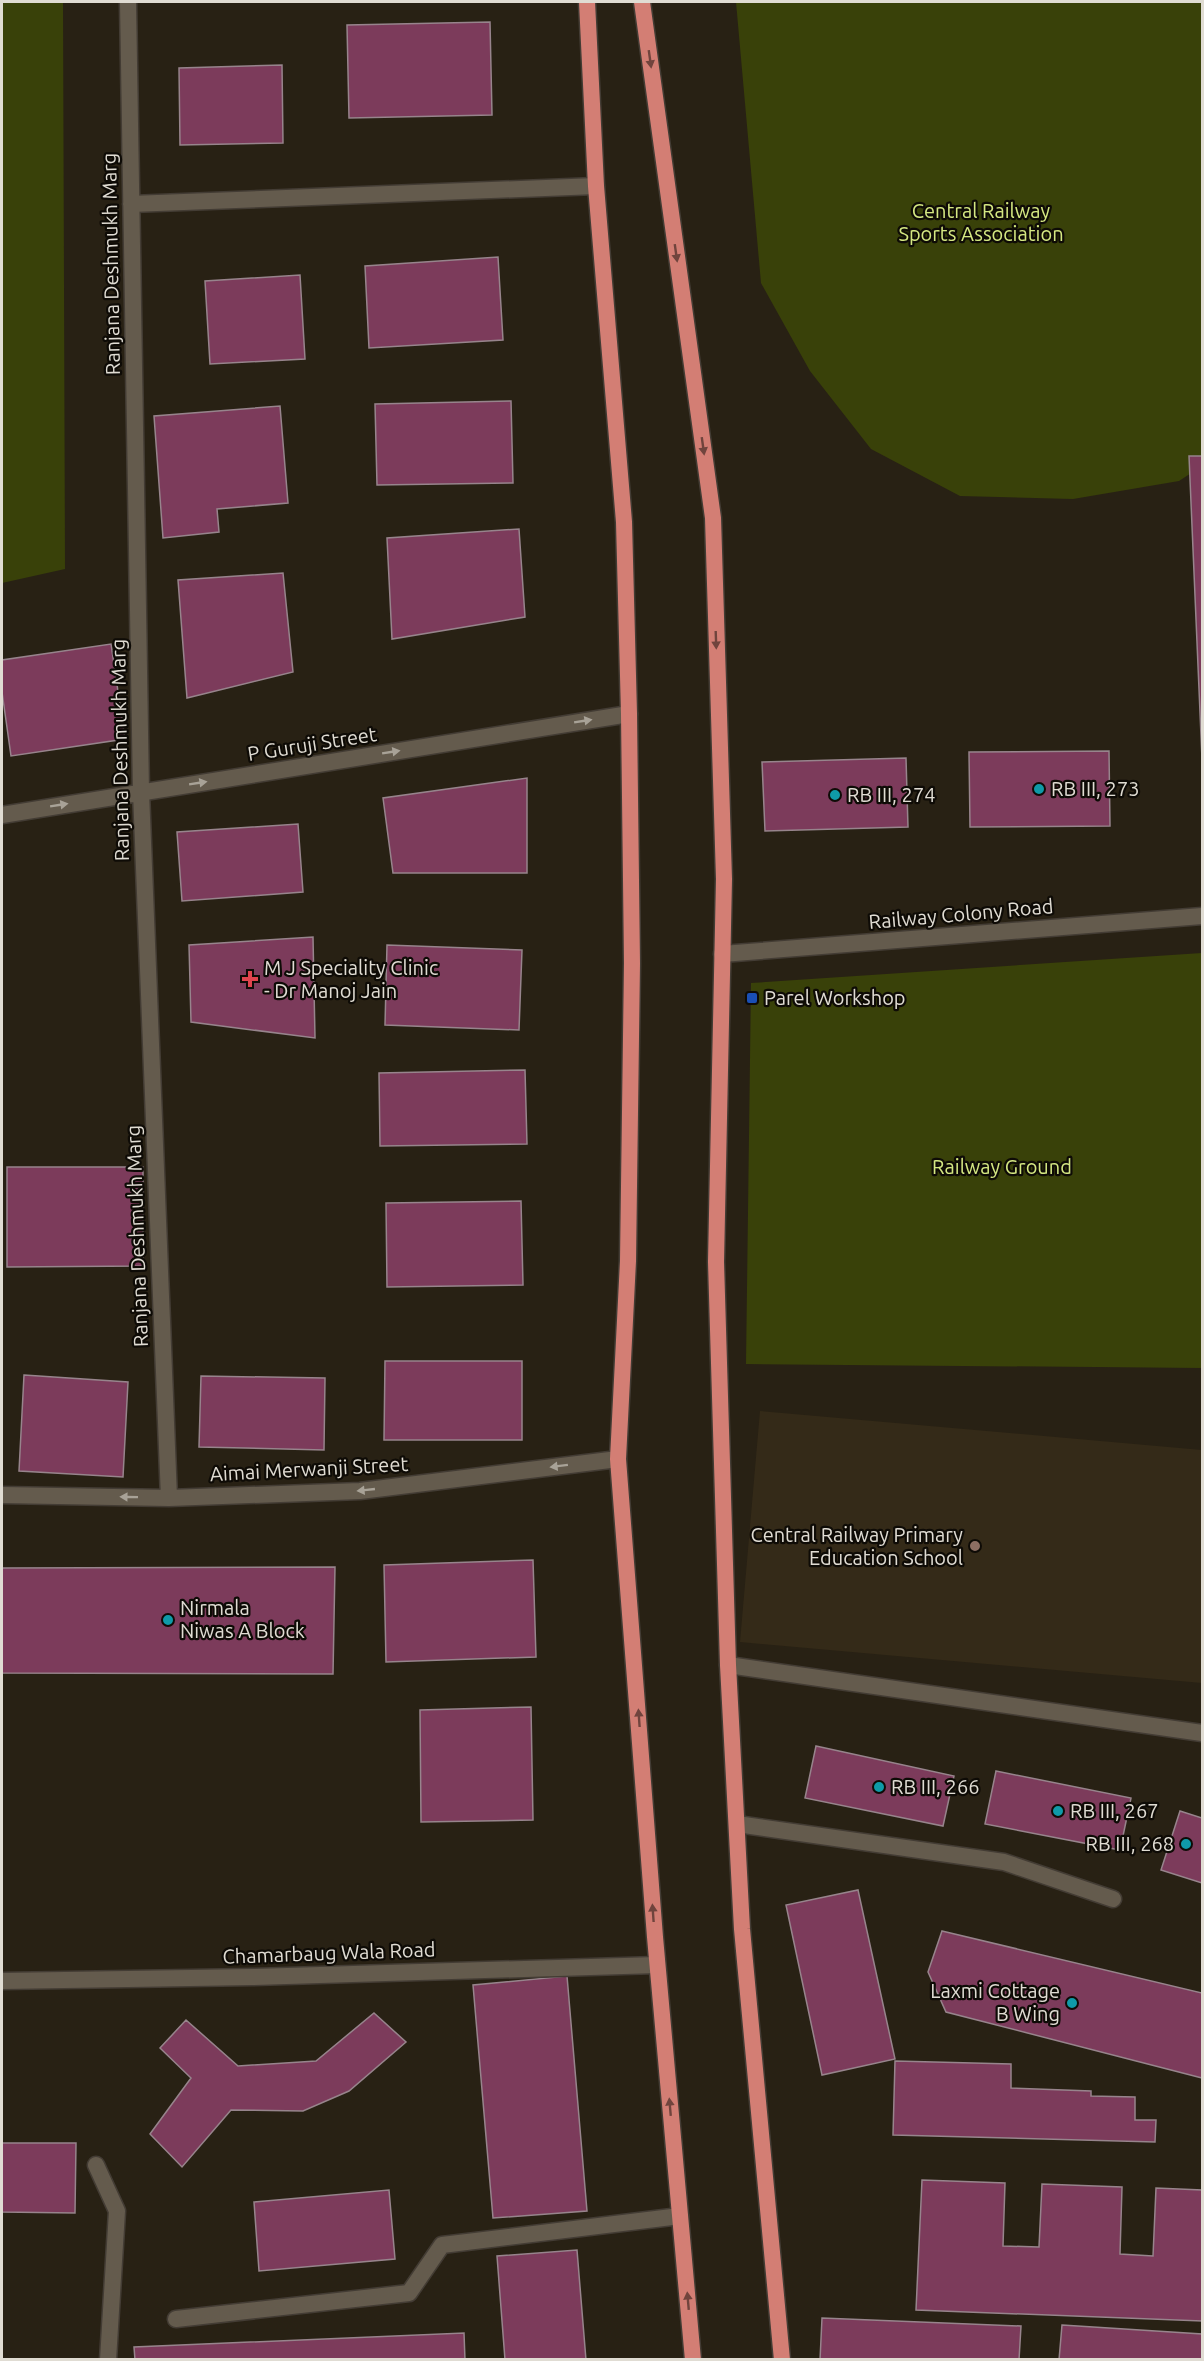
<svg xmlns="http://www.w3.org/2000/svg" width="1204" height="2361" viewBox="0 0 1204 2361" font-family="Ubuntu,sans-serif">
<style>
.built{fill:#342a18}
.green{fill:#394109}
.building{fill:#7c3b5b;stroke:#97848c;stroke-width:1.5}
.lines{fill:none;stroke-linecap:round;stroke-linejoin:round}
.service-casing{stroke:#433c34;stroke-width:19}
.minor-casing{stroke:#433c34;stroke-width:19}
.trunk-casing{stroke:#433c34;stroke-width:19}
.service{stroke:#645b4d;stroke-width:16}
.minor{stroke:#645b4d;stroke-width:16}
.trunk{stroke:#d37e74;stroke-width:16}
.oneway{fill:#70443d}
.oneway2{fill:#a8a297}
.culture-dot{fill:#0f9aa8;stroke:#0e0b06;stroke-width:2}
.health-dot{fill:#e0444e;stroke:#0e0b06;stroke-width:2}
.transit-dot{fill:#1a4fb4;stroke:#0e0b06;stroke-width:2}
.education-dot{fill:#8d6e63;stroke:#0e0b06;stroke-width:2}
.labels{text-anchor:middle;stroke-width:4.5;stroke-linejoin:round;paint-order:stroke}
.park-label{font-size:20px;fill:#d5e882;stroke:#0e0b06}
.street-label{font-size:20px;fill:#e0dcd3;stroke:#0e0b06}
.poi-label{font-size:20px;fill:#e0dcd3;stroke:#0e0b06;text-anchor:start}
</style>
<rect width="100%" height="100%" fill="#282114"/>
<path class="built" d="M760 1411 1202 1450V1683L740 1642Z"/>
<path class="green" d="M2 2H63L65 569 2 583Z
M736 2H1202V466L1179 481 1073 499 960 496 871 449 810 371 761 283Z
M1202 953V1368L746 1364 751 983Z"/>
<path class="building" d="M490 22 492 115 349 118 347 25Z
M282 65 283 143 180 145 179 68Z
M498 257 503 340 369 348 365 266Z
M300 275 305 359 210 364 205 281Z
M511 401 513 483 377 485 375 404Z
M280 406 288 503 217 509 219 532 163 538 154 416Z
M1189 456H1202V759Z
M519 529 525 617 392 639 387 538Z
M283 573 293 672 187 698 178 580Z
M111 644 125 739 11 756 2 692V660Z
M1109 751 1110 826 970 827 969 752Z
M906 758 908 827 765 831 762 762Z
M527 778V873H393L383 798Z
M298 824 303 892 182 901 177 832Z
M313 937 315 1038 191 1022 189 945Z
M387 945 522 950 519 1030 385 1025Z
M525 1070 527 1144 380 1146 379 1073Z
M7 1167H143V1266L7 1267Z
M521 1201 523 1285 387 1287 386 1203Z
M385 1361H522V1440H384Z
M24 1375 128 1382 123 1477 19 1471Z
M201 1376 325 1378 324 1450 199 1447Z
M533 1560 536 1657 386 1662 384 1565Z
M335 1567 333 1674 2 1673V1568Z
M531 1707 533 1820 421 1822 420 1710Z
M816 1746 954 1776 943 1826 805 1798Z
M996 1771 1131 1798 1120 1850 985 1824Z
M1180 1811 1202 1818V1883L1161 1870Z
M858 1890 895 2059 822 2075 786 1905Z
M942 1931 1202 1993V2078L946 2012 928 1972Z
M567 1976 587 2211 493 2218 473 1985Z
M374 2013 406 2042 349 2091 303 2111 231 2110 182 2167 150 2134 191 2078 160 2048 186 2020 238 2066 316 2061Z
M895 2061 1011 2064V2088L1091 2091V2096L1135 2097V2120H1156L1155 2142 893 2135Z
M2 2143H76L75 2213 2 2212Z
M922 2180 1005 2183 1003 2246 1039 2247 1042 2184 1122 2187 1120 2254 1153 2256 1156 2188 1202 2190V2321L916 2310Z
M389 2190 395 2259 259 2271 254 2202Z
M577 2250 586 2360H505L497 2256Z
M822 2318 1021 2326 1019 2360H820Z
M1062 2325 1202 2334V2360H1059Z
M464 2333 465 2360H135L134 2347Z"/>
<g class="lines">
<g class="service-casing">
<path id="service" d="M737 1824 1004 1862 1113 1899"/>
</g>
<g class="minor-casing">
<path id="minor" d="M128 2 141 792 169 1498
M131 204 596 186
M2 815 629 714
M722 954 1202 916
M2 1495 169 1498 360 1491 618 1459
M728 1665 1202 1733
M2 1981 253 1977 657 1965
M96 2165 117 2211 108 2360
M176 2319 409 2293 442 2245 680 2216"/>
</g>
<g class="trunk-casing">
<path id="trunk" d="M587 2 596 186 624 522 629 714 632 963 628 1261 618 1459 655 1937 693 2360
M642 2 713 518 724 879 716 1262 728 1665 742 1929 782 2360"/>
</g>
<use href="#service" class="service"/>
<use href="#minor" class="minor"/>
<use href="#trunk" class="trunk"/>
</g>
<defs><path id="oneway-solid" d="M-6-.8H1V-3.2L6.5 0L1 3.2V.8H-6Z" transform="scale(1.5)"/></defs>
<g class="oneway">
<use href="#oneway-solid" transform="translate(650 59) rotate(82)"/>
<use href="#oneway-solid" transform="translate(676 253) rotate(82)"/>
<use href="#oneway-solid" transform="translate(703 446) rotate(82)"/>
<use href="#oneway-solid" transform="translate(716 640) rotate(88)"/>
<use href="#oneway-solid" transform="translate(639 1718) rotate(-94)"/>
<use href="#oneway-solid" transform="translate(653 1913) rotate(-94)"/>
<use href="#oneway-solid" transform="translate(670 2107) rotate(-95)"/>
<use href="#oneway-solid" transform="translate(688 2301) rotate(-95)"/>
</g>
<g class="oneway2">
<use href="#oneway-solid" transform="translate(583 721) rotate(-9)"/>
<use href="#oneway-solid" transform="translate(391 752) rotate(-9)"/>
<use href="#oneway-solid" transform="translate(198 783) rotate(-9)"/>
<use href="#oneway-solid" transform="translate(59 805) rotate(-9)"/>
<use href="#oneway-solid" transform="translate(559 1466) rotate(173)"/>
<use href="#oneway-solid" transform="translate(366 1490) rotate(174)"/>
<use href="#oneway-solid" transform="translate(129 1497) rotate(-179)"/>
</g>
<g class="culture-dot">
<circle cx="1039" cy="789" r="6"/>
<circle cx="835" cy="795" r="6"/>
<circle cx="168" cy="1620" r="6"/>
<circle cx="879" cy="1787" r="6"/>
<circle cx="1058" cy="1811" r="6"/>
<circle cx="1186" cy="1844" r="6"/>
<circle cx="1072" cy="2003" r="6"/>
</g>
<path class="health-dot" d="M247 970h6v6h6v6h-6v6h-6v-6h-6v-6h6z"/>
<rect class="transit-dot" x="746" y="992" width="12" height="12" rx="3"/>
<circle class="education-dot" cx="975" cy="1546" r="6"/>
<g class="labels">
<g class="park-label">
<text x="981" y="218">Central Railway<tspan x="981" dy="23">Sports Association</tspan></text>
<text x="1002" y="1174">Railway Ground</text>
</g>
<g class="street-label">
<text transform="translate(111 264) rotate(-91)" y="7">Ranjana Deshmukh Marg</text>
<text transform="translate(312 744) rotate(-9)" y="7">P Guruji Street</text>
<text transform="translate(120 750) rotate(-91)" y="7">Ranjana Deshmukh Marg</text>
<text transform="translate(961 914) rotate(-5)" y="7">Railway Colony Road</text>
<text transform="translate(137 1236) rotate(-92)" y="7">Ranjana Deshmukh Marg</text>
<text transform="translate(309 1469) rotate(-3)" y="7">Aimai Merwanji Street</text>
<text transform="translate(329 1953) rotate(-2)" y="7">Chamarbaug Wala Road</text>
</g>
<g class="poi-label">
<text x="1051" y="796">RB III, 273</text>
<text x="847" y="802">RB III, 274</text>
<text x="264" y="975">M J Speciality Clinic<tspan x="264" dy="23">- Dr Manoj Jain</tspan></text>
<text x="764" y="1005">Parel Workshop</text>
<text x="963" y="1542" text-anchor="end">Central Railway Primary<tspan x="963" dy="23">Education School</tspan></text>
<text x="180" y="1615">Nirmala<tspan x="180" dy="23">Niwas A Block</tspan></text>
<text x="891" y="1794">RB III, 266</text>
<text x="1070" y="1818">RB III, 267</text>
<text x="1174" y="1851" text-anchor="end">RB III, 268</text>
<text x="1060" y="1998" text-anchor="end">Laxmi Cottage<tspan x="1060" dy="23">B Wing</tspan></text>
</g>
</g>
<rect width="1204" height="2361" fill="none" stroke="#e0dcd3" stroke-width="6"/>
</svg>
